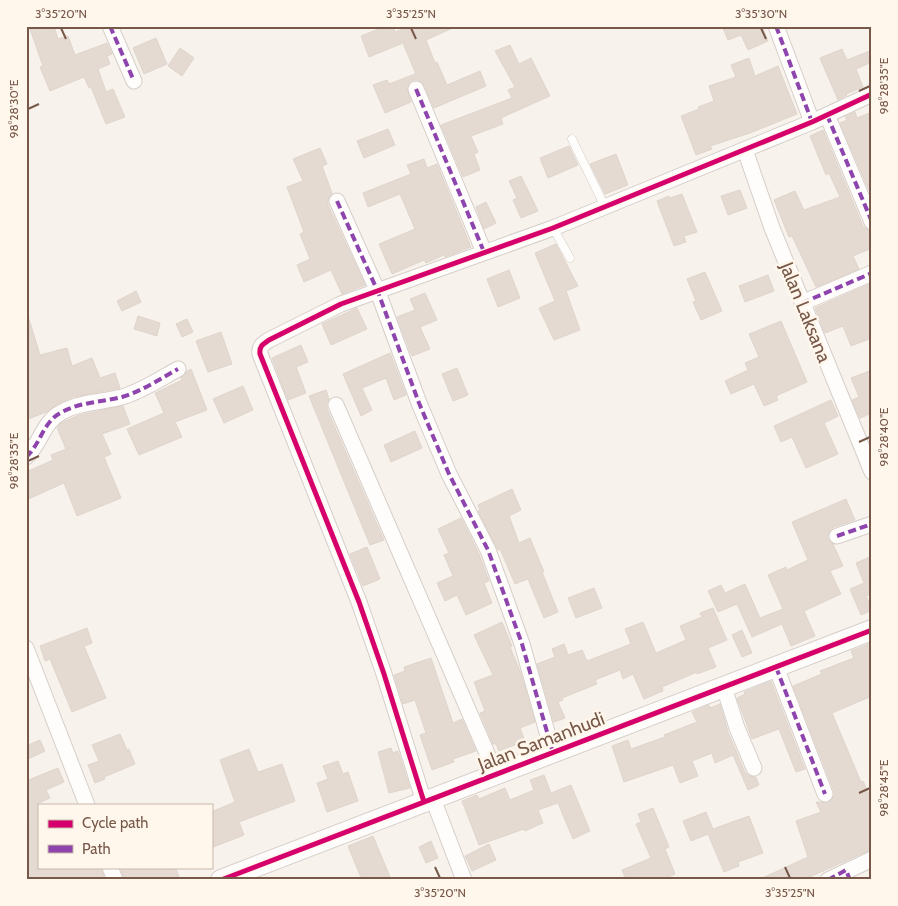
<svg xmlns="http://www.w3.org/2000/svg" width="898" height="906" viewBox="0 0 898 906" font-family="Cabin,sans-serif">
<style>
.building{fill:#e4dad2;stroke:#e0d5cd}
.lines{fill:none;stroke-linecap:round;stroke-linejoin:round}
.service-casing{stroke:#d6cec8;stroke-width:9}
.minor-casing{stroke:#d6cec8;stroke-width:17}
.tertiary-casing{stroke:#d6cec8;stroke-width:22}
.service{stroke:#fefdfc;stroke-width:8}
.minor{stroke:#fefdfc;stroke-width:15}
.tertiary{stroke:#fefdfc;stroke-width:20}
.quiet{stroke:#8e44ad;stroke-width:4;stroke-dasharray:8 4;stroke-linecap:butt}
.cycleway-casing{stroke:#fff7ec;stroke-width:8}
.cycleway{stroke:#d6006c;stroke-width:5}
.ticks{fill:none;stroke:#775849;stroke-width:2}
.labels{text-anchor:middle;stroke-width:5;stroke-linejoin:round;paint-order:stroke}
.street-label{font-size:19px;fill:#775849;stroke:#fff7ec}
.neatline{fill:none;stroke:#775849;stroke-width:2}
.ticks-label{font-size:12px;text-anchor:middle;fill:#775849}
</style>
<rect width="100%" height="100%" fill="#f7f2eb"/>
<path class="building" d="M39 26H54L58 39 68 36 75 55 107 43 112 54 107 56 110 64 98 69 106 92 113 89 125 117 106 124 91 87 89 88 84 77 50 91 40 67 43 66 30 29Z
M386 26H393L395 32 410 26H457L426 40 435 63 437 62 447 85 480 71 486 86 434 108 424 85 418 80H413L409 83 407 88 411 102 385 113 373 85 387 80 389 84 415 74V72L403 43 369 57 361 36Z
M722 26H762L768 41 748 50 741 35 728 40Z
M156 38 167 64 144 74 133 48Z
M510 45 519 64 531 58 550 96 501 118 503 124 471 136 478 152 474 154 480 170 463 177 441 125 512 98 508 90 515 87 495 51Z
M180 48 194 58 182 76 168 66Z
M842 49 847 60 872 50V62L856 69 863 87 846 94 847 95 838 100 820 58Z
M749 58 755 76 778 66 797 114 750 133 710 146 712 149 696 155 681 116 699 109 698 107 714 101 709 86 736 77 731 65Z
M855 112 857 118 872 112V197L840 123 847 120 845 117Z
M388 129 395 145 364 158 357 141Z
M823 130 863 226 870 231 872 235V248L853 256 859 269 816 287 792 236 789 237 774 200 795 191 804 210 840 197 829 173 826 175 810 136Z
M569 146 578 165 548 178 540 158Z
M320 148 327 164 322 166 332 193 328 200V205L365 285 342 294 331 270 304 282 297 265 310 259 300 234 304 232 287 187 303 181 293 159Z
M616 154 628 185 605 194 590 164Z
M424 159 427 168 437 164 471 247 445 257 444 255 426 263 424 260 392 274 379 244 415 229 400 194 368 207 363 193 411 174 407 165Z
M521 176 538 211 521 218 513 200 517 198 509 181Z
M740 190 747 208 728 215 721 196Z
M682 194 697 232 684 236 686 242 674 246 657 201 669 196 670 198Z
M486 202 496 223 484 229 476 207Z
M556 244 578 286 566 291 580 330 554 340 539 308 555 301 535 253Z
M509 270 520 298 498 307 487 279Z
M705 272 722 311 701 320 693 302 696 301 687 279Z
M768 275 774 291 745 302 739 286Z
M872 283V338L851 346 843 326 825 333 815 308Z
M136 291 141 302 122 311 117 301Z
M425 293 437 320 420 327 430 349 412 356 397 317 415 310 410 299Z
M357 308 367 329 331 345 322 324Z
M138 316 160 323 157 336 134 329Z
M26 319H29L40 355 67 348 72 366 92 358 100 378 115 373 120 388 73 397 57 404 46 412 26 420Z
M187 319 193 332 182 337 176 324Z
M781 321 807 382 776 396 778 400 764 406 754 384 731 394 725 381 748 370 745 363 759 357 749 334Z
M221 332 232 364 208 372 196 341Z
M301 345 308 362 296 367 306 393 288 400 272 358Z
M390 353 406 395 394 400 386 378 362 388 372 410 361 416 343 374Z
M457 368 468 395 453 401 442 374Z
M191 369 207 410 175 422 182 437 139 455 127 429 164 413 155 393 182 380 181 378 187 371Z
M872 370V413L860 418 852 400 859 397 851 378Z
M243 386 253 410 224 423 213 399Z
M326 390 329 399 327 403V409L384 540 370 545 309 396Z
M831 400 838 416 824 423 838 454 806 468 792 437 781 442 774 426Z
M123 406 130 424 102 434 111 454 104 457 121 498 77 516 64 483 26 500V472L53 460 51 455 66 449 57 428 61 423 79 415Z
M415 431 422 448 391 462 384 445Z
M512 489 521 510 509 516 519 543 530 538 544 572H542L558 612 544 618 528 579 515 584 500 549 498 550 478 511 480 510 478 505Z
M846 499 855 520 834 527 830 530 828 535V539L833 544 843 566 830 571 841 594 804 611 815 636 791 646 782 624 752 637 737 604 718 612 708 591 721 585 725 593 745 584 760 618 783 609 768 575 786 567 787 570 808 560 792 522Z
M461 518 479 554 489 581 484 583 492 603 466 615 457 595 445 601 437 583 453 576 444 555 449 553 438 529Z
M367 547 380 579 363 586 350 554Z
M872 556V602L869 595 866 596 872 610 861 615 850 589 864 583 856 563Z
M594 588 602 608 576 618 568 598Z
M713 608 727 640 708 648 716 667 697 674V672L662 687 663 691 644 699 633 674 623 679 620 670 595 680 597 684 562 698 563 700 558 702 565 718 554 722 537 664 555 657 552 649 564 644 568 655 582 650 587 661 631 644 625 629 643 622 656 653 686 640 680 626 702 617 700 613Z
M502 622 512 646 510 647 520 671 535 722 520 728 525 741 499 751 496 744H493L480 713 485 711 474 682 493 675 474 635Z
M87 628 92 643 84 646 106 698 72 712 50 659 45 661 40 646Z
M742 630 752 653 742 657 732 635Z
M872 643V696L832 713 861 782 863 781 872 801V849L803 880H758L808 857 796 821 821 812 816 802 828 803 834 796V791L793 686 822 674 820 671 854 658 851 651Z
M431 658 453 723 462 719 476 751 453 759 454 762 432 770 420 735 426 733 415 700 403 704 394 675 405 671 404 667Z
M771 681 805 769 796 772 779 729 752 739 737 698 745 694 744 692Z
M720 704 728 732 745 772 749 776 756 777 759 785 748 790 733 755 715 763 712 753 692 761 698 776 680 783 673 765 624 782 612 746 628 740 631 749 665 737 664 735 697 722 692 712 709 705 710 708Z
M120 734 127 750 129 749 135 764 104 777 105 779 95 783 88 765 99 761 92 745Z
M40 740 45 751 26 760V746Z
M391 748 393 753 398 751 410 788 389 793 378 752Z
M249 749 258 772 282 764 295 801 239 822 244 835 211 848V812L235 802 220 760Z
M338 761 343 774 348 772 358 801 327 812 317 783 328 779 323 766Z
M58 768 64 782 46 790 50 798 39 803V867H101L105 880H26V835L30 834 26 823V781Z
M544 775 551 793 571 785 590 831 573 839 558 803 538 810 543 823 525 831 524 829 479 845 462 801 477 795 479 799 505 788 510 800 534 790 530 780Z
M653 808 669 847 665 849 675 874 662 880H626L622 870 651 858 636 824 641 822 638 814Z
M706 812 713 829 749 816 763 853 738 862 739 866 724 872 708 834 691 841 683 821Z
M373 836 390 877 384 880H362L348 846Z
M431 841 438 858 426 863 419 847Z
M489 844 496 860 472 871 465 856Z
M120 867H175L179 876 171 880H124Z"/>
<g class="lines">
<g class="service-casing">
<path id="service" d="M572 139 605 207
M553 228 570 258"/>
</g>
<g class="minor-casing">
<path id="minor" d="M110 26 134 81
M776 26 812 122
M416 89 484 252
M827 115 872 222
M745 150 772 228 872 472
M337 201 378 292 419 403 449 474 488 550 522 644 553 753
M802 303 872 273
M336 405 496 774
M26 457C41 444 43 421 62 412 80 402 103 402 122 397 142 391 160 379 178 369
M837 536 872 524
M26 648 87 805
M776 667 825 794
M724 687 737 728 754 768
M433 799 464 880
M424 802 384 674 359 602 260 354C259 346 263 344 269 340L341 304 553 228 812 122 872 94
M110 867 115 880
M828 880 872 859"/>
</g>
<g class="tertiary-casing">
<path id="tertiary" d="M221 880 872 630"/>
</g>
<use href="#service" class="service"/>
<use href="#minor" class="minor"/>
<use href="#tertiary" class="tertiary"/>
<path class="quiet" d="M110 26 134 81
M776 26 812 122
M416 89 484 252
M827 115 872 222
M337 201 378 292 419 403 449 474 488 550 522 644 553 753
M802 303 872 273
M26 457C41 444 43 421 62 412 80 402 103 402 122 397 142 391 160 379 178 369
M837 536 872 524
M776 667 825 794
M828 880 846 870 850 880"/>
<g class="cycleway-casing">
<path id="cycleway" d="M424 802 384 674 359 602 260 354C259 346 263 344 269 340L341 304 553 228 812 122 872 94
M221 880 872 630"/>
</g>
<use href="#cycleway" class="cycleway"/>
</g>
<path class="ticks" d="M61 28 66 39M411 28 416 39M761 28 766 39M859 91 870 86M28 109 39 104M859 442 870 437M28 461 39 456M859 793 870 788M435 867 440 878M785 867 790 878"/>
<g class="labels">
<g class="street-label">
<text transform="translate(806 312) rotate(68)" y="7">Jalan Laksana</text>
<text transform="translate(541 741) rotate(-21)" y="7">Jalan Samanhudi</text>
</g>
</g>
<rect width="898" height="906" fill="none" stroke="#fff7ec" stroke-width="55"/>
<rect x="38" y="804" width="175" height="65" fill="#fff7ec" stroke="#c9b7ab"/>
<rect x="48" y="820" width="25" height="8" fill="#d6006c" stroke="#c9b7ab"/>
<text x="82" y="828" font-size="15" fill="#775849">Cycle path</text>
<rect x="48" y="845" width="25" height="8" fill="#8e44ad" stroke="#c9b7ab"/>
<text x="82" y="854" font-size="15" fill="#775849">Path</text>
<rect x="28" y="28" width="842" height="850" class="neatline"/>
<g class="ticks-label">
<text x="61" y="18">3°35'20"N</text>
<text x="411" y="18">3°35'25"N</text>
<text x="761" y="18">3°35'30"N</text>
<text transform="translate(884 86) rotate(-90)" y="4">98°28'35"E</text>
<text transform="translate(14 109) rotate(-90)" y="4">98°28'30"E</text>
<text transform="translate(884 437) rotate(-90)" y="4">98°28'40"E</text>
<text transform="translate(14 461) rotate(-90)" y="4">98°28'35"E</text>
<text transform="translate(884 788) rotate(-90)" y="4">98°28'45"E</text>
<text x="440" y="897">3°35'20"N</text>
<text x="790" y="897">3°35'25"N</text>
</g>
</svg>
